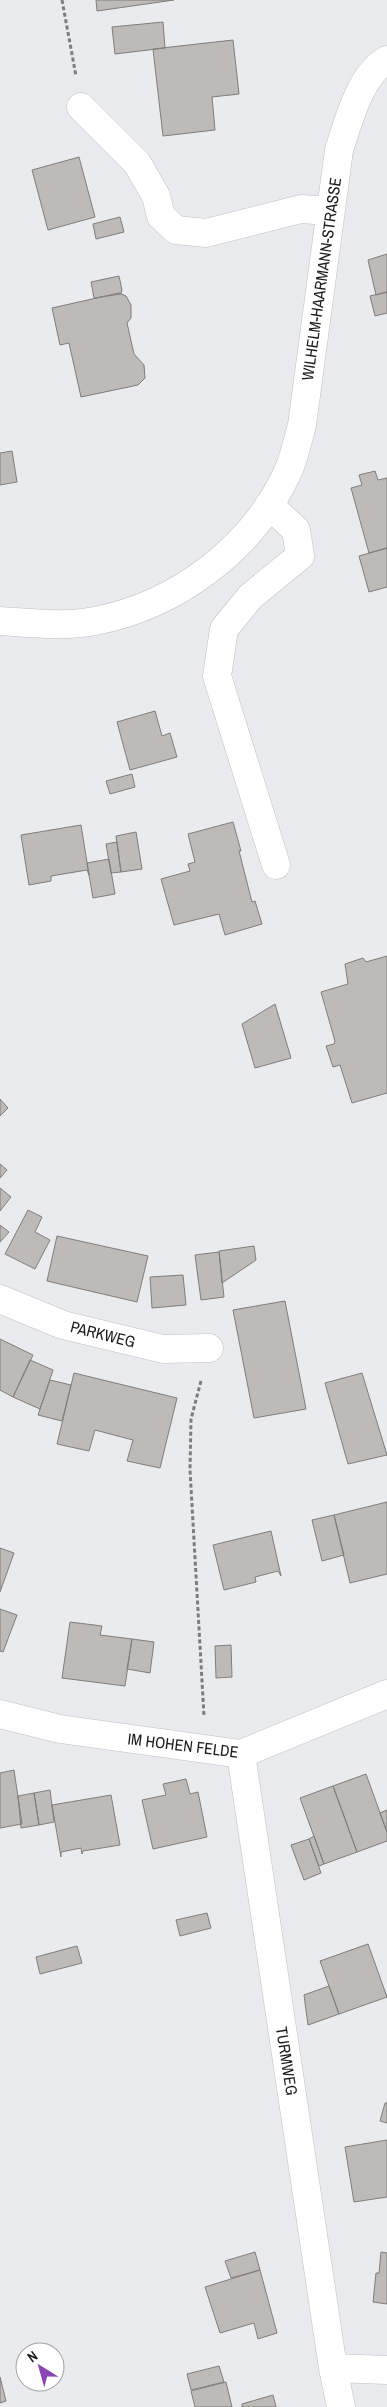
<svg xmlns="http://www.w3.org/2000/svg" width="387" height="2407" viewBox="0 0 387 2407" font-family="'Archivo Narrow',sans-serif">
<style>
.building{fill:#bebab7;stroke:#807d7a}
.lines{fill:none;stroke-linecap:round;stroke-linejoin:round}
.minor-casing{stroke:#bec0c4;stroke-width:29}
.path{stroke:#7c7d80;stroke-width:3;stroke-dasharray:4 2.5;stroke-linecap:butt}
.minor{stroke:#fff;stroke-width:28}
.labels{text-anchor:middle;stroke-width:5;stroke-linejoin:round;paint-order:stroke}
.street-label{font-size:16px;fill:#1c1c1e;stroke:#fff}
</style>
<rect width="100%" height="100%" fill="#e9ebef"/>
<path class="building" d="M96 0H174L97 11Z
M163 22 165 48 115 54 112 27Z
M233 40 239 94 212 97 215 130 163 136 153 49Z
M79 157 95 217 48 230 32 170Z
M120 217 124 232 96 239 93 224Z
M387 254V292L376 295 368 260Z
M119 276 122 290 121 294 94 298 91 282Z
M387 292V313L375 316 370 296Z
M119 293 126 296 131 305V318L127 323 134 354 144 365 145 378 138 385 81 397 69 343 60 345 52 308Z
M12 451 17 482 0 485V453Z
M375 471 378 480 387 478V548L369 553 351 488 362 485 359 475Z
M387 548V587L369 592 359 556Z
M155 711 162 736 170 733 177 757 130 770 117 722Z
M132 774 135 787 110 794 106 781Z
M233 822 241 851H239L252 902 255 901 262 924 225 935 219 914 174 925 161 879 190 871 188 864 195 862 188 834Z
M81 825 89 875 87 870 51 876V881L29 885 21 835Z
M136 832 142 869 121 872 116 836Z
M117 842 121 872 111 873 106 844Z
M109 859 115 894 93 898 87 863Z
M387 956V1093L352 1103 340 1065 333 1067 326 1046 334 1044 335 1041 321 992 348 984 345 964 363 958 366 962Z
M275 1004 291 1058 255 1068 242 1024Z
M0 1099 8 1108 0 1116Z
M0 1164 7 1170 0 1178Z
M0 1188 11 1197 0 1211Z
M28 1210 42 1217 35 1232 50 1240 35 1269 5 1254Z
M0 1225 9 1232 0 1242Z
M57 1236 148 1256 137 1302 47 1281Z
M254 1246 256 1260 222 1283 219 1251Z
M219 1252 224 1297 201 1300 195 1255Z
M183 1275 186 1305 152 1308 150 1277Z
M285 1301 306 1409 254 1418 233 1310Z
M0 1339 33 1355 13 1397 0 1390Z
M30 1360 53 1370 40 1409 13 1397Z
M74 1373 177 1398 160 1468 127 1461 133 1440 95 1430 89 1451 57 1444Z
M362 1373 387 1455 348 1464 325 1383Z
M50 1380 71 1385 62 1421 38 1415Z
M387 1502V1574L350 1583 334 1515Z
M334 1515 344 1555 322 1561 312 1520Z
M271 1531 281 1576 278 1571 255 1577 256 1582 224 1590 213 1545Z
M0 1548 14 1553 0 1592Z
M0 1609 17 1615 3 1652 0 1651Z
M70 1622 102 1626 100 1635 132 1639 125 1686 62 1678Z
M132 1639 154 1642 150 1673 127 1669Z
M231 1645 232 1677 216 1678 215 1646Z
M14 1770 22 1824 0 1828V1773Z
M366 1774 387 1832V1841L357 1852 333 1786Z
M186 1779 190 1794 198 1792 207 1837 153 1849 142 1800 166 1795 163 1784Z
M333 1786 357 1852 324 1864 300 1798Z
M50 1790 54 1822 39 1825 34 1793Z
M34 1793 39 1825 21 1828 18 1796Z
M111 1795 120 1845 83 1851 82 1854 81 1848 61 1852V1857L52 1805Z
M387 1810V1832L380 1813Z
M314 1836 324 1864 319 1866 309 1839Z
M309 1839 321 1873 304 1880 291 1845Z
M207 1913 211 1928 180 1936 176 1920Z
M368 1944 387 1997 339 2014 320 1961Z
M77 1946 82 1963 40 1974 36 1957Z
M329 1986 339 2014 308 2025 304 1995Z
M385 2103H387V2123L380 2121Z
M387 2140V2197L354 2202 345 2147Z
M255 2252 260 2270 231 2278 225 2261Z
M381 2252 387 2253V2304L373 2302 376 2273H379Z
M260 2270 277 2333 258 2339 254 2323 220 2333 205 2287Z
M219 2366 224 2382 191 2390 187 2374Z
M0 2377 6 2401 0 2403Z
M226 2382 232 2407H195L191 2391Z
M273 2395 276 2407H242V2404Z"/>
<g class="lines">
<g class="minor-casing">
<path id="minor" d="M81 107 137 163 156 196 161 216 176 230 206 233 301 209 330 211
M269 505 296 530 300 556 250 597 224 629 217 676 276 865
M0 621C31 623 65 627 95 621 178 605 255 547 289 469 295 455 298 439 302 425L339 150C348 123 360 74 387 60
M0 1299 63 1325 163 1349 209 1348
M0 1714 60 1729 241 1754 387 1694
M241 1754 333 2368 341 2407
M333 2368 387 2370"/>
</g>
<path class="path" d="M62 0 76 76
M201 1381 191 1419 190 1470 204 1716"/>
<use href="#minor" class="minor"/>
</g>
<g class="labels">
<g class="street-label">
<text transform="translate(321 279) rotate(-82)" y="6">WILHELM-HAARMANN-STRASSE</text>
<text transform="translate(103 1334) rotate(14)" y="6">PARKWEG</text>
<text transform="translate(183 1745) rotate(7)" y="6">IM HOHEN FELDE</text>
<text transform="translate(287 2061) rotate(81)" y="6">TURMWEG</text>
</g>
</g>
<g transform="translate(40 2367) rotate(323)"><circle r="24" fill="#ffffff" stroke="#a4a4a5"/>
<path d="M0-4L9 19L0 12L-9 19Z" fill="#8a44b7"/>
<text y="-8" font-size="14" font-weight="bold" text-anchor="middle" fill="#1c1c1e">N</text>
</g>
</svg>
